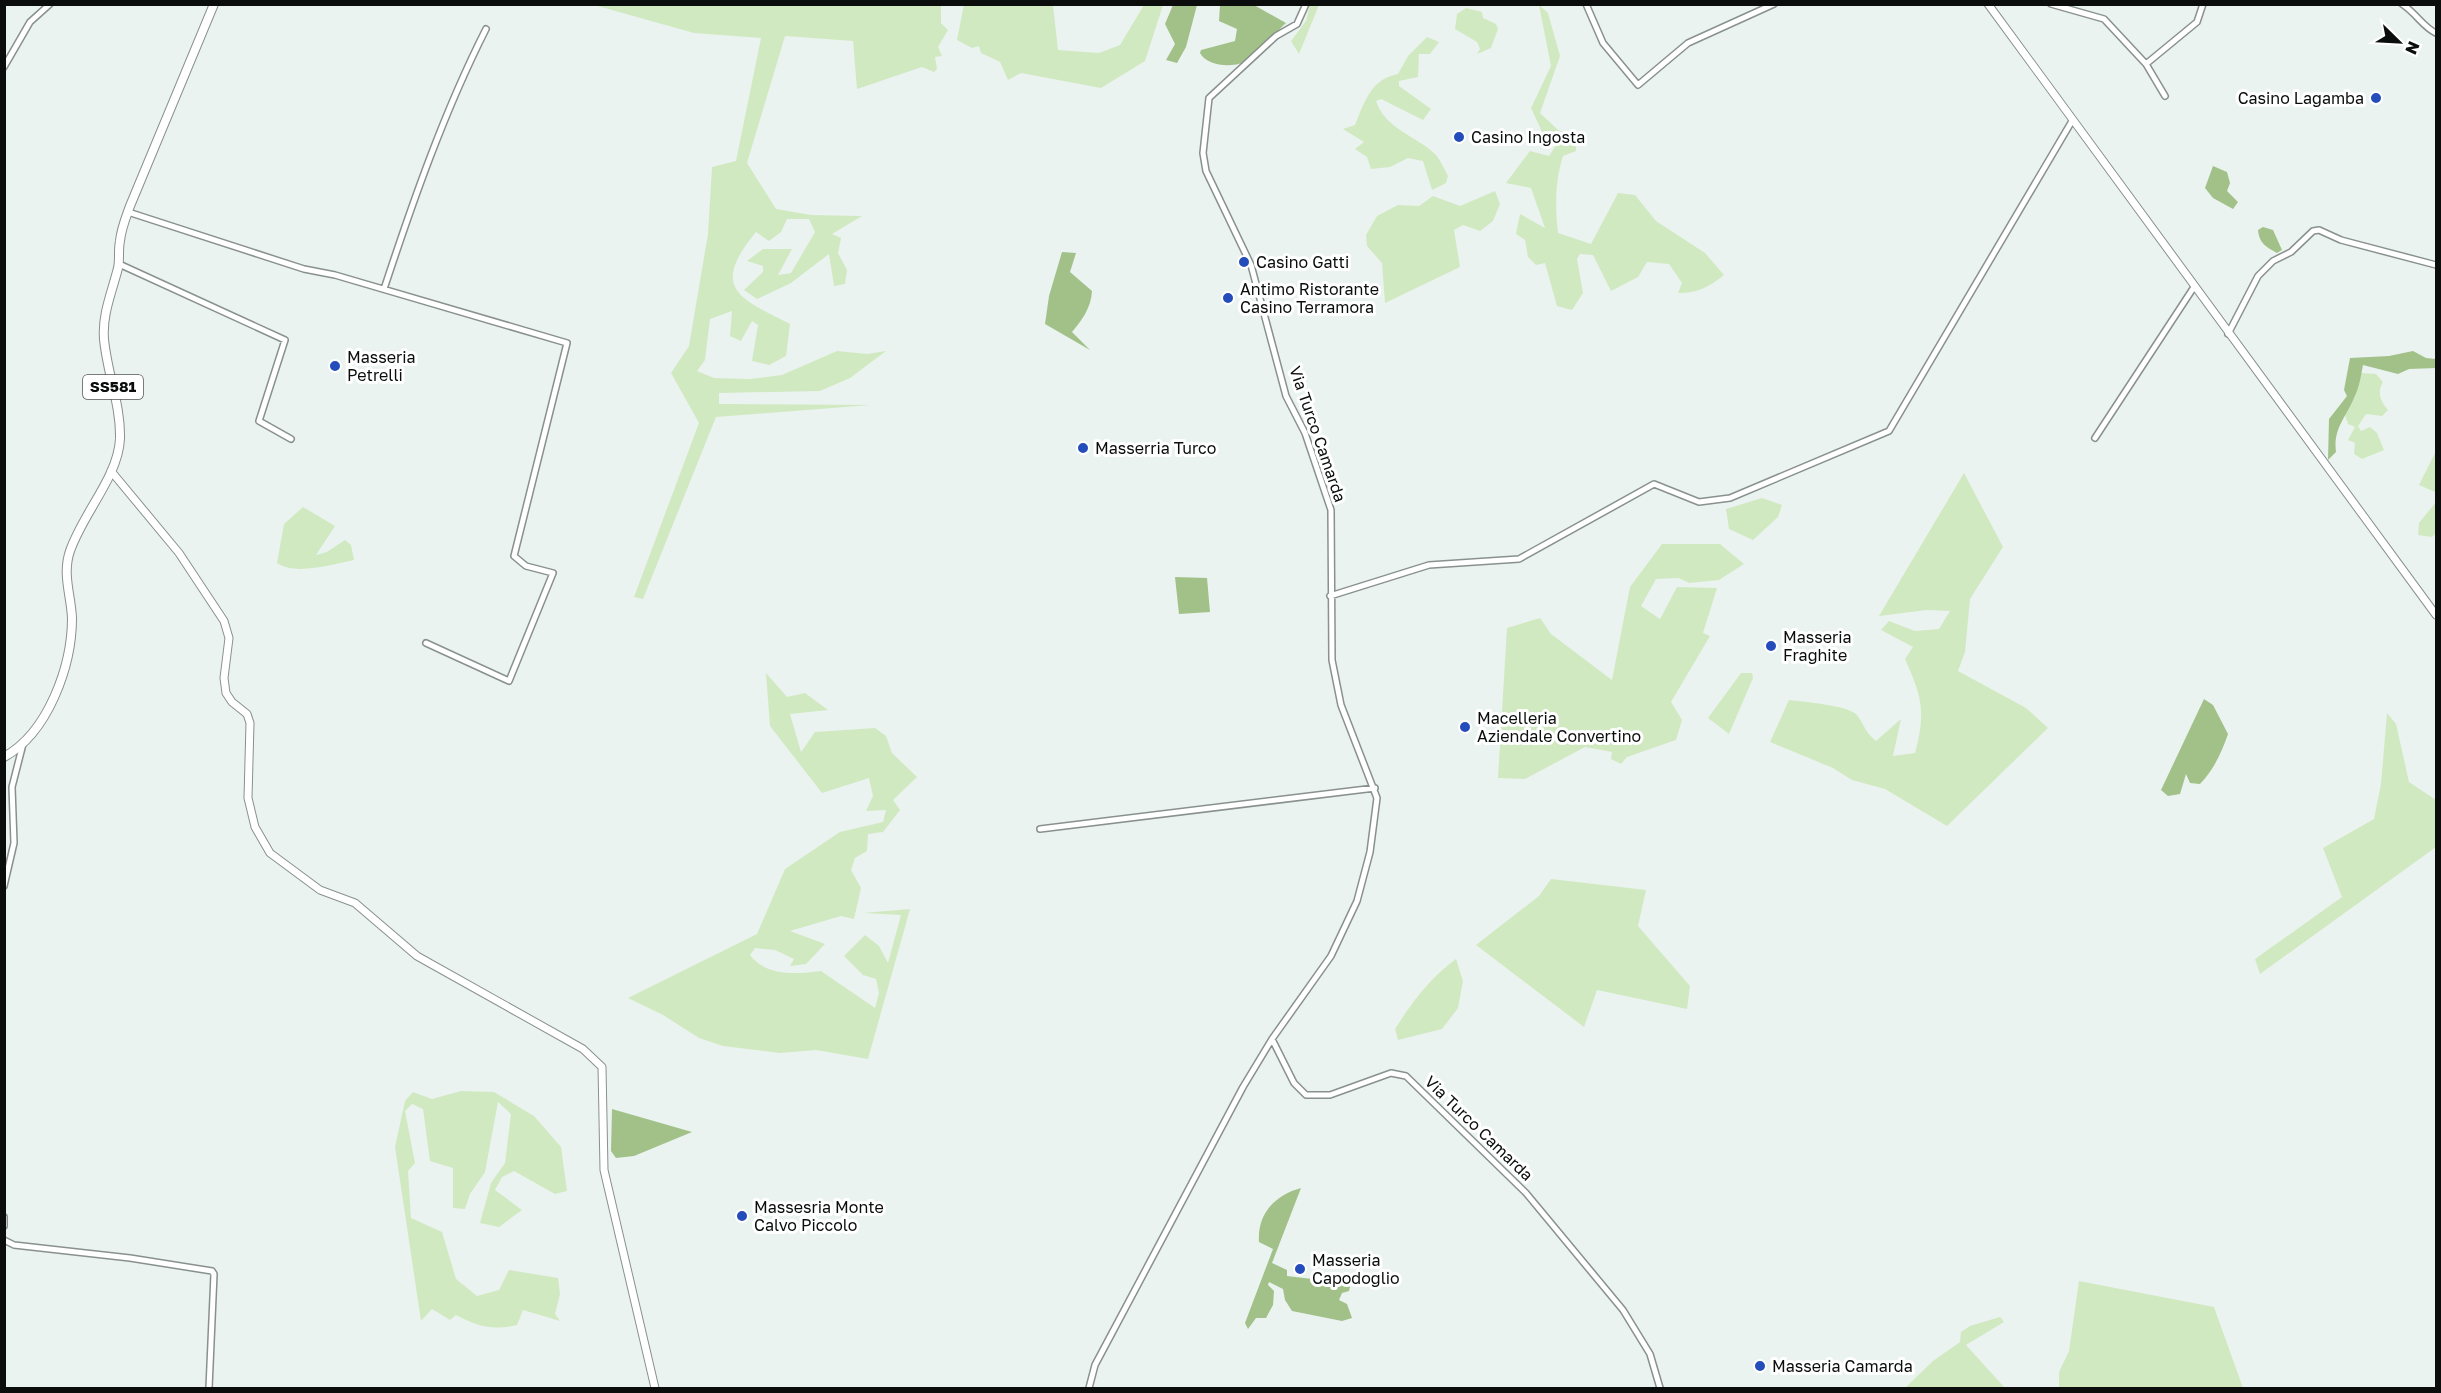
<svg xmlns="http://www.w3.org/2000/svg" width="2441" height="1393" viewBox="0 0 2441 1393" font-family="'Golos Text',sans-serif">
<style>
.green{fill:#d1e9c1}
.forest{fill:#a1c189}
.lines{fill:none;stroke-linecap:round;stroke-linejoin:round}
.street-casing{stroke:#89918e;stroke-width:8}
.secondary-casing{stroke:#89918e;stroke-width:9}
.primary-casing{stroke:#89918e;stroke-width:10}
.street{stroke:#fff;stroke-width:5}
.secondary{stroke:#fff;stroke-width:7}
.primary{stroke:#fff;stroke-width:8}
.poi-dot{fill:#244cbb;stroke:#fff;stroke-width:2}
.labels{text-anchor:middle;stroke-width:6;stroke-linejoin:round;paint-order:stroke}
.shield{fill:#fff;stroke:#545654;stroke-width:1.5}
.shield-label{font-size:15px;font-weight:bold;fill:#0a0d0b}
.poi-label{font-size:16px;fill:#0a0d0b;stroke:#fff;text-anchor:start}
.street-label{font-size:16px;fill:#0a0d0b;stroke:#fff}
</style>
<rect width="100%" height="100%" fill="#eaf3f0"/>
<path class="green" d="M964 4 1053 5 1058 50 1099 53 1120 45 1144 5H1163L1145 61 1101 88 1021 73 1008 80 1000 62 981 53 979 46 972 48 957 40Z
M594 5H941V23L948 30 938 47 942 56 935 57 937 69 934 72 922 67 857 89 853 41 785 36 747 163 776 209 811 215 862 216 832 234 841 238 838 253 847 270 845 284 834 286 829 254 791 283 757 299 744 290 763 272V266L747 261 763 249H792L778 275 791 273 815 232 809 219H787L781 232 769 241 756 232C709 289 740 298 790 324L786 356 769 365 752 361 758 325 752 321 741 341 730 336 732 311 710 319 705 360 697 371 714 378 750 379 782 375 837 351 867 354 886 351 850 378 820 391 719 393V404L870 405 716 417 643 599 634 597 699 423 671 373 689 346 708 234 712 167 736 161 761 38 694 33Z
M1310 5H1319L1299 54 1291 41 1306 21Z
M1539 5 1548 13 1560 56 1540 113 1558 130 1576 138V151L1563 156C1555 181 1555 207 1558 233L1591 244 1618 193 1635 195 1656 221 1705 253 1724 275C1709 287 1698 293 1678 293L1682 283 1669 264 1647 262 1638 277 1611 291 1593 255 1580 254 1577 259 1583 293 1572 310 1557 306 1545 263 1536 265 1528 257 1525 240 1516 234 1520 214 1545 228 1531 188 1506 183 1530 151 1549 156 1558 142 1544 136 1531 108 1551 66Z
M1466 8 1482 12 1483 18 1496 24 1498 29 1491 48 1477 54 1480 49 1477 42 1455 29 1457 14Z
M1427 37 1439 42 1430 54H1419L1418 77 1399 81V86L1431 109 1423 120 1381 99 1376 101C1385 129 1417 136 1436 155 1441 161 1444 169 1448 176L1446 183 1432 190 1423 161 1408 158 1390 167 1371 169 1367 157 1355 149 1364 142 1343 129 1355 125C1365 101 1371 79 1398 74L1408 56Z
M1495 191 1500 204 1493 221 1480 231 1463 225 1454 230 1460 267 1385 303 1382 263 1367 246 1366 235 1377 216 1398 205 1419 206 1433 196 1460 206Z
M2361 373 2376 374 2383 382C2377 392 2380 401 2388 410L2382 416 2366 414 2358 426 2361 431 2370 427 2377 433 2384 450 2362 459 2354 454 2355 443 2348 440 2355 427 2348 424 2345 415 2355 396Z
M2436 451V491L2435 492 2419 485Z
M1964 473 2003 547 1970 599 1965 652 1958 671 2026 708 2048 728 1947 826 1885 789 1852 780 1833 768 1770 742 1789 700C1804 702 1846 705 1856 714 1864 723 1863 730 1876 741L1901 719 1893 756 1915 753C1926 712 1922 697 1905 659L1913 647 1881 630 1889 621 1915 631 1939 629 1950 611 1927 610 1879 616Z
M1762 498 1782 505 1778 517 1753 540 1729 529 1726 509Z
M2436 502V533L2432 537 2418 535 2419 523Z
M303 507 335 526 316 555 327 552 345 540 351 545 354 560C333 564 296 576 277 563L284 524Z
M1662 544H1720L1744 564 1719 580 1689 583 1679 578 1656 579 1641 606 1660 619 1677 587 1717 588 1703 633 1710 636 1671 702 1682 720 1676 740 1627 757 1621 764 1611 759 1612 752 1585 747 1525 779 1498 778 1507 628 1540 618 1551 634 1612 680 1630 587Z
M766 673 787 697 805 693 828 710 790 714 801 752 815 732 875 728 886 736 892 753 917 777 893 800 900 810 883 832 868 834 867 851 855 858 851 870 861 888 854 919 841 916 790 931 825 944 806 964 790 966 794 959 775 950 755 948 750 955C767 977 797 974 821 971L875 1008 879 993 876 979 863 975 844 956 865 935 879 946 888 963 901 915 863 913 910 909 868 1059 816 1050 780 1053 723 1046 699 1038 663 1015 628 998 757 934 785 869 840 832 883 822 886 810 866 811 873 796 869 778 822 793 770 726Z
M1741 673H1752L1753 678 1729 734 1708 718Z
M2387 713 2396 724 2409 782 2436 800V847L2260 974 2255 959 2342 897 2323 848 2374 819 2381 784Z
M1551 879 1646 890 1638 926 1690 986 1687 1009 1597 990 1584 1027 1476 945 1539 896Z
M1456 959 1463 981 1458 1008 1442 1029 1398 1040 1395 1029C1413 1001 1429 979 1456 959Z
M461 1091 494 1092 534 1116 561 1147 567 1191 555 1194 514 1171 502 1177 495 1190 522 1210 499 1227 480 1223 491 1183 505 1163 511 1114 498 1102 485 1172 470 1194 465 1209 453 1208V1168L430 1161 423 1109 412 1104 405 1111 415 1163 408 1171 411 1218 442 1232 456 1279 477 1296 499 1290 509 1270 558 1278 560 1294 555 1314 560 1321 523 1310 517 1325C493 1331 477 1326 456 1315L450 1320 432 1309 421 1321 395 1147 405 1101 413 1092 432 1099Z
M2079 1281 2214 1307 2243 1388H2059V1372L2069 1351Z
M2000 1317 2004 1322 1966 1345 2005 1388H1905L1933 1361 1960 1342 1961 1332 1970 1326Z"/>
<path class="forest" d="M1173 5H1197L1186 47 1177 63 1166 60 1175 44 1165 24Z
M1220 5H1254L1286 23C1275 33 1256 57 1244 62 1231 68 1207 66 1200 53L1201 50 1235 41 1237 29 1219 21Z
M2213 166 2227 172 2230 183 2227 191 2238 202 2233 209 2213 198 2205 188Z
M2263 227 2273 230 2282 250 2277 253C2266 247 2259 243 2258 230Z
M1062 252 1076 253 1070 272 1092 291C1091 308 1082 320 1072 332L1090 350 1045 324 1049 296Z
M2413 351 2426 358 2436 359V368L2409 369 2398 374 2363 365C2361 376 2359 388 2354 398 2345 419 2333 429 2336 452L2328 460 2329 419 2347 396 2344 390 2350 358 2389 356Z
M1175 577 1207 578 1210 612 1179 614Z
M2204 699 2213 705 2228 734C2221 754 2214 769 2200 784L2190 783 2186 774 2180 794 2168 796 2161 790Z
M612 1109 692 1132 634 1156 616 1158 611 1151Z
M1301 1188 1272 1263 1287 1270V1276L1346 1283 1350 1287 1349 1291 1342 1293 1339 1300 1347 1304 1352 1318 1342 1321 1292 1311 1285 1300 1283 1289 1269 1282 1268 1285 1274 1291 1273 1305 1266 1318H1256L1248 1329 1245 1323 1273 1249 1259 1242C1257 1214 1275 1195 1301 1188Z"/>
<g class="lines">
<g class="street-casing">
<path id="street" d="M1586 4 1603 43 1638 85 1688 43 1774 4
M2051 4 2104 19 2146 64 2165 96
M2402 4C2417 14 2423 27 2436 33
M2146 64 2197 22 2203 4
M4 67 30 22 50 4
M128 212 304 269 335 275 567 343 514 556 526 566 553 573 509 681 426 643
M119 264 285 340 259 421 291 439
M384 289C413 201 444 112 486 29
M2228 334 2258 276 2273 261 2291 252 2313 231 2319 230 2341 240 2436 265
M2095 438 2194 287
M1330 596 1429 565 1519 559 1654 484 1699 502 1730 498 1889 431 2072 121
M1040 829 1375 788
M4 886 14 843 12 787 23 744
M1272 1039 1294 1083 1306 1095H1330L1391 1073 1406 1076 1526 1193 1623 1310 1650 1354 1660 1388
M4 1217V1226
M4 1240 14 1245 130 1258 212 1271 214 1274 209 1388
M1089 1388 1095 1365 1243 1087 1272 1039 1331 956 1357 901 1370 852 1377 798 1341 705 1332 660 1331 510 1305 433 1286 396 1251 265 1206 171 1203 153 1209 98 1276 36 1297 24 1306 4"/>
</g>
<g class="secondary-casing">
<path id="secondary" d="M1988 4 2436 615
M111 471 179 553 224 621 229 638 224 678 226 693 232 702 247 714 250 723 248 798 255 827 270 853 320 890 355 903 417 956 583 1049 602 1067 604 1170 655 1388"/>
</g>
<g class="primary-casing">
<path id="primary" d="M4 757C48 733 72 666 72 618 71 595 62 574 70 551 83 513 118 477 120 439 121 405 107 373 104 339 102 314 112 292 118 268 120 259 118 250 120 241 121 229 126 217 130 206L214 4"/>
</g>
<use href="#street" class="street"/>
<use href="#secondary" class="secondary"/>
<use href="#primary" class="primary"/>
</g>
<g class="poi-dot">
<circle cx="2376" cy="98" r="6"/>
<circle cx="1459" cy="137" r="6"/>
<circle cx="1244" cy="262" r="6"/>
<circle cx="1228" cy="298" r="6"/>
<circle cx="335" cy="366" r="6"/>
<circle cx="1083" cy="448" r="6"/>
<circle cx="1771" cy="646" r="6"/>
<circle cx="1465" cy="727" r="6"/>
<circle cx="742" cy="1216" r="6"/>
<circle cx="1300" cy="1269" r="6"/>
<circle cx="1760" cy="1366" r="6"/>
</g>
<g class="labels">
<rect class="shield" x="83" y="375" width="60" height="24" rx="4.5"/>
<g class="shield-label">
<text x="113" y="392">SS581</text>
</g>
<g class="poi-label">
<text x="2364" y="104" text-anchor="end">Casino Lagamba</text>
<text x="1471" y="143">Casino Ingosta</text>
<text x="1256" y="268">Casino Gatti</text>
<text x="1240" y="295">Antimo Ristorante<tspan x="1240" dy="18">Casino Terramora</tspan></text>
<text x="347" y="363">Masseria<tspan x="347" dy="18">Petrelli</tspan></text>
<text x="1095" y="454">Masserria Turco</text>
<text x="1783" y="643">Masseria<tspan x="1783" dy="18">Fraghite</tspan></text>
<text x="1477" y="724">Macelleria<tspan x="1477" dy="18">Aziendale Convertino</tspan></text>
<text x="754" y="1213">Massesria Monte<tspan x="754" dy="18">Calvo Piccolo</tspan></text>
<text x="1312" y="1266">Masseria<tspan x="1312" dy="18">Capodoglio</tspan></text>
<text x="1772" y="1372">Masseria Camarda</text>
</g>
<g class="street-label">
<text transform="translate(1318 434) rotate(71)" y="6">Via Turco Camarda</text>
<text transform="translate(1479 1128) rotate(44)" y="6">Via Turco Camarda</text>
</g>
</g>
<rect width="2441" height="1393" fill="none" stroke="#0a0d0b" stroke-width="12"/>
<g transform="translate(2399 42) rotate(114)" stroke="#ffffff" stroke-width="4.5" paint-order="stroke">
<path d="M0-4.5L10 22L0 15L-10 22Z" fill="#0a0d0b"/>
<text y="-9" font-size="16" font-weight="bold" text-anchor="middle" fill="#0a0d0b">N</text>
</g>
</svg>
